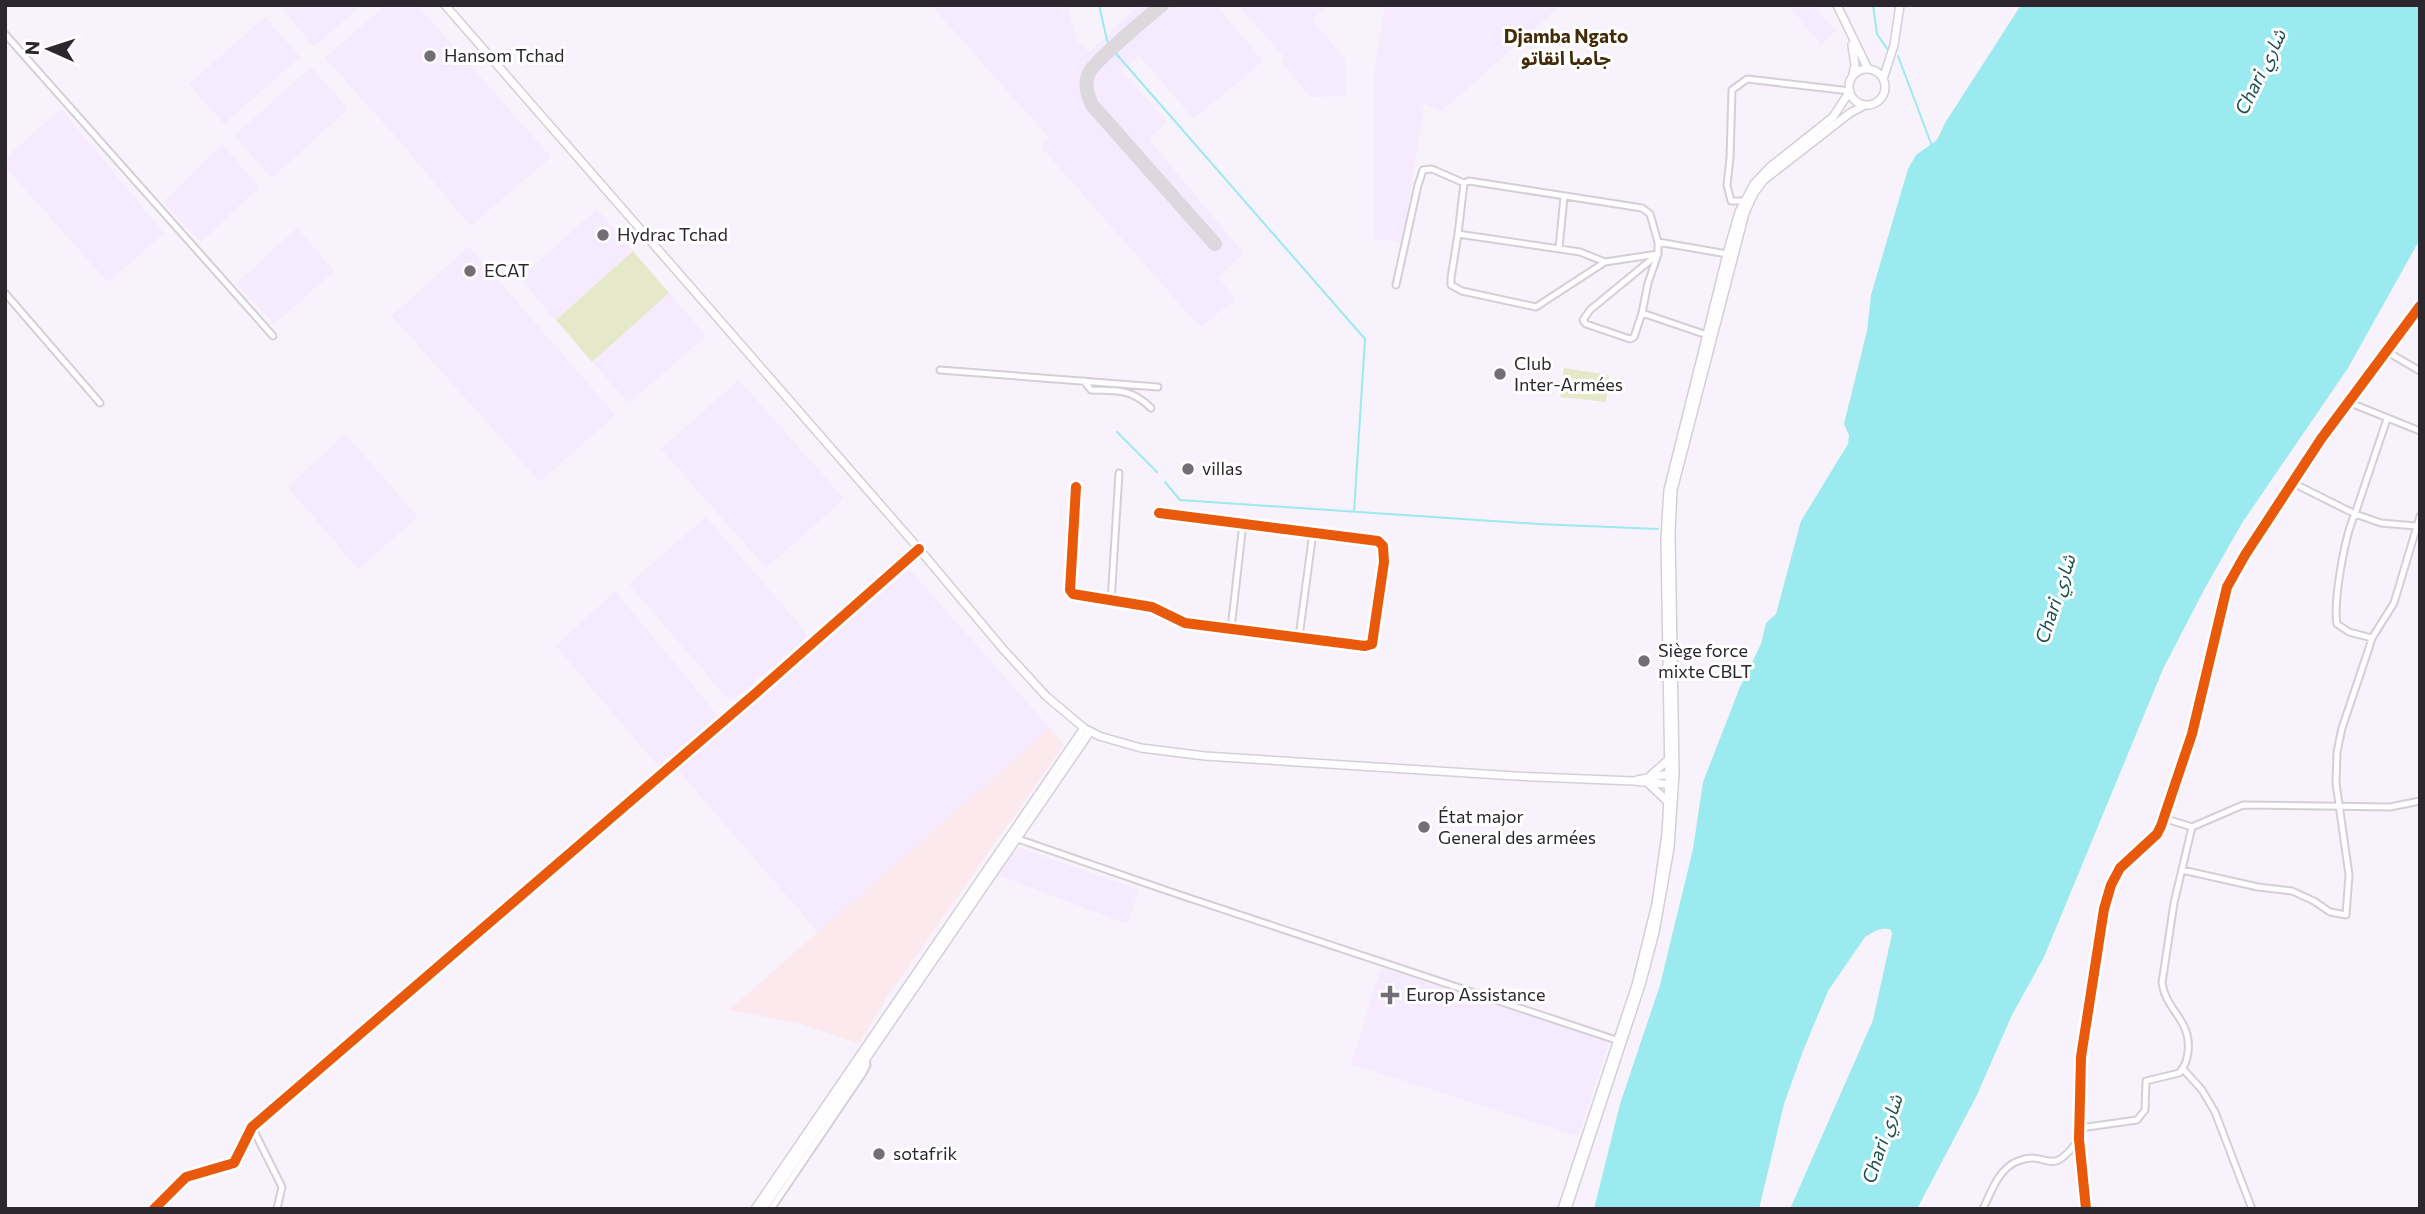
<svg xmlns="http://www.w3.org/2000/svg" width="2425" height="1214" viewBox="0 0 2425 1214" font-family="Commissioner,'Noto Sans Arabic',sans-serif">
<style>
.commercial{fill:#fbe9ed}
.built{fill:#f6eafe}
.green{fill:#e5e9c9}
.water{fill:#9aeaef}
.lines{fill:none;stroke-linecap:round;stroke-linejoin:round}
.stream{stroke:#9aeaef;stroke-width:2}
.taxiway{stroke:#dcd8de;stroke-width:14}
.street-casing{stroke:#d4cfd7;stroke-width:9}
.secondary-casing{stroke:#d4cfd7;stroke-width:10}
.street{stroke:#fefdff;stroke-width:5}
.secondary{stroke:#fefdff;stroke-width:7}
.cycleway-casing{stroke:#fff;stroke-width:15}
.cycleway{stroke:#e8590c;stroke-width:10}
.poi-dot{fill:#736e76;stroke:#fff;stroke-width:2.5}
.labels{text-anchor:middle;stroke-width:6;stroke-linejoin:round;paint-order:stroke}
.poi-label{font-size:18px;fill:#2c272e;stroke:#fff;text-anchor:start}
.neighbourhood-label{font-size:19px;font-weight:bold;fill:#442b08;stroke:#fff}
.water-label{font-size:19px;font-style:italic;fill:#1b4f50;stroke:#fff}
</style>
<rect width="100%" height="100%" fill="#f8f2fc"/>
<path class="commercial" d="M1050 728 1064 745 887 997 859 1044 801 1024 729 1010Z"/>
<path class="built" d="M279 5H362L314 47Z
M386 5H417L551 157 470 226 399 140 325 58Z
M931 5H1067L1077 41 1089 52 1139 5H1216L1263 61 1197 116 1192 117 1139 55 1121 71 1167 121 1149 139 1243 253 1219 277 1235 300 1200 327 1041 147 1049 138Z
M1238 5H1329L1312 20 1345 59 1346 96 1311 97 1281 62 1285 58Z
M1385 5H1561L1442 111 1424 104 1402 242 1374 239 1373 81Z
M1788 5H1813L1836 31 1821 44Z
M265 17 300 57 224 124 189 84Z
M311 67 348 109 272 178 234 136Z
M61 109 164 233 108 282 5 167V158Z
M222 144 259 187 201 242 163 202Z
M597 209 633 251 555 320 520 278Z
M297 228 334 271 274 324 237 283Z
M469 246 615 415 540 482 392 316Z
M669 293 706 336 629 403 592 362Z
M739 380 844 499 766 568 661 449Z
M345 434 418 517 358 569 288 487Z
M706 517 806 632 805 639 735 698H727L629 584Z
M909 569 1050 728 818 932 677 769Z
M615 591 718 716 658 766 556 646Z
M1017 847 1139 890 1127 924 998 875Z
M1381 968 1609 1042 1578 1136 1351 1064Z"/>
<path class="green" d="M633 251 669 293 592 362 556 320Z
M1564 368 1609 375 1606 402 1560 397Z"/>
<path class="water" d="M2021 5H2420V239L2348 368 2242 523 2205 588 2163 669 2044 957 2012 1015 1976 1097 1917 1209H1790L1873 1020 1892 934 1891 930C1882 926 1873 932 1865 937L1828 991 1803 1051 1784 1104 1759 1209H1594L1620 1104 1660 985 1693 849 1703 782 1740 687 1761 644 1766 623 1776 614 1801 521 1848 444 1849 435 1844 424 1867 331 1871 295 1908 169 1916 155 1937 140 1945 123Z"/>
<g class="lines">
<path class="stream" d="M1099 5 1107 40 1112 49 1365 339 1354 512
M1873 5 1877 34 1888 50
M1898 56 1932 146
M1117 432 1157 472
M1165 482 1180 500 1538 524 1658 529"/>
<path class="taxiway" d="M1162 5C1148 17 1095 60 1089 73 1084 84 1087 94 1092 105L1215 244"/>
<g class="street-casing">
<path id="street" d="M5 34 273 336
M1744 201H1731L1727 185 1730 158 1732 90 1747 79 1850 91
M1458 234 1464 183 1469 181 1642 208 1650 214 1658 242
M1559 248 1564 197
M1657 257 1648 283 1642 313 1707 335
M1605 262 1580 252 1458 234 1451 278V285L1462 291 1536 307 1605 262 1658 254V242L1727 254
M1396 285 1418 185 1423 170 1432 169 1464 183
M5 293 100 403
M1642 313 1634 337 1630 339 1586 324 1583 320 1590 310 1658 254
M2386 351 2420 371
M940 370 1158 387
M1084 381 1091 390C1117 391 1131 388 1151 408
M2348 402 2420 431
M2293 483 2355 514 2387 419
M1076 487 1070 590 1073 594 1152 607 1185 623 1365 646 1372 644 1384 562 1383 546 1378 541 1159 513
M1111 602 1119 473
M1231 629 1243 523
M1299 637 1313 532
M2372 638 2349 632 2337 624C2333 601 2345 535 2355 514L2381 523 2416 526
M2163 818 2192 827 2243 805 2390 807 2420 801
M1015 838 1177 894 1619 1041
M2182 870 2258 887 2292 891 2314 901 2330 912 2346 915 2349 875 2336 783 2337 752 2342 728 2368 651 2372 638 2394 603 2420 516
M2183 1069 2202 1090 2215 1112 2252 1209
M252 1127 282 1187 277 1209
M2080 1128 2137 1120 2145 1110 2146 1081 2179 1073C2185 1067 2187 1061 2188 1052 2192 1020 2166 1011 2162 983L2174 903 2192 827
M154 1209 186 1177 234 1163 252 1127 756 693 919 549
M771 1209 863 1073 867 1065 866 1059
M1983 1209C1991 1192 1999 1168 2018 1161 2049 1149 2049 1181 2079 1139
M2086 1209 2079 1139 2081 1057 2104 909 2111 885 2120 868 2157 834 2161 826 2192 734 2227 587 2245 555 2321 439 2420 306"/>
</g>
<g class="secondary-casing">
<path id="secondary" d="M445 5 919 549 1003 649 1046 696 1084 728 1099 736 1141 748 1205 756 1515 776 1633 781 1674 785
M1837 5 1868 69
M1852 45 1855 65 1853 74
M1849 87a18 18 0 1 1 36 0a18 18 0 1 1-36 0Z
M1883 79 1894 45 1900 5
M1651 775 1668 760
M1637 780 1674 773
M1649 784 1668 802
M755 1209 1084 728
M763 1209 1090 732
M1562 1209 1636 985 1656 904 1666 834 1669 781 1665 539 1668 490 1727 254 1739 212 1754 184 1770 167 1833 117 1850 91
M1567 1209 1641 985 1655 932 1670 848 1675 773 1671 531 1673 490 1745 213 1754 193 1764 180 1850 113 1865 105"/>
</g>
<use href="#street" class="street"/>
<use href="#secondary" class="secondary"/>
<g class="cycleway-casing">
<path id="cycleway" d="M1076 487 1070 590 1073 594 1152 607 1185 623 1365 646 1372 644 1384 562 1383 546 1378 541 1159 513
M154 1209 186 1177 234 1163 252 1127 756 693 919 549
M2086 1209 2079 1139 2081 1057 2104 909 2111 885 2120 868 2157 834 2161 826 2192 734 2227 587 2245 555 2321 439 2420 306"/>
</g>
<use href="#cycleway" class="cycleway"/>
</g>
<g class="poi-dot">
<circle cx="430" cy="56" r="7"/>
<circle cx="603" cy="235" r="7"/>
<circle cx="470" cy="271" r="7"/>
<circle cx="1500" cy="374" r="7"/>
<circle cx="1188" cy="469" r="7"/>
<circle cx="1644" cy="661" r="7"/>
<circle cx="1424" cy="827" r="7"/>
<path d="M1386.5 984.5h7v7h7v7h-7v7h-7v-7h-7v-7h7z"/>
<circle cx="879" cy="1154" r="7"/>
</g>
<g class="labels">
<g class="poi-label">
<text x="444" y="62">Hansom Tchad</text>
<text x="617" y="241">Hydrac Tchad</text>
<text x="484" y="277">ECAT</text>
<text x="1514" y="370">Club<tspan x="1514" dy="21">Inter-Armées</tspan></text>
<text x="1202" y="475">villas</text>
<text x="1658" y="657">Siège force<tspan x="1658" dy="21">mixte CBLT</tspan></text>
<text x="1438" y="823">État major<tspan x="1438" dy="21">General des armées</tspan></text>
<text x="1406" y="1001">Europ Assistance</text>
<text x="893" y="1160">sotafrik</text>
</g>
<g class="neighbourhood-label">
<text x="1566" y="43">Djamba Ngato<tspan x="1566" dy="22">جامبا انقاتو</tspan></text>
</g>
<g class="water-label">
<text transform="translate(2260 72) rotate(-64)" y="7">Chari شاري</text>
<text transform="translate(2055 599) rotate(-72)" y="7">Chari شاري</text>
<text transform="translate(1882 1139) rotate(-72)" y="7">Chari شاري</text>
</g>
</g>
<rect width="2425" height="1214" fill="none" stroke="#2c272e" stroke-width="14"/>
<g transform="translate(49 49) rotate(273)" stroke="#ffffff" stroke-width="5" paint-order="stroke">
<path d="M0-5L12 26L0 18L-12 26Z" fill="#2c272e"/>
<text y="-10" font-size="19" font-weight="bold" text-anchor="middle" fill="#2c272e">N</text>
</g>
</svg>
